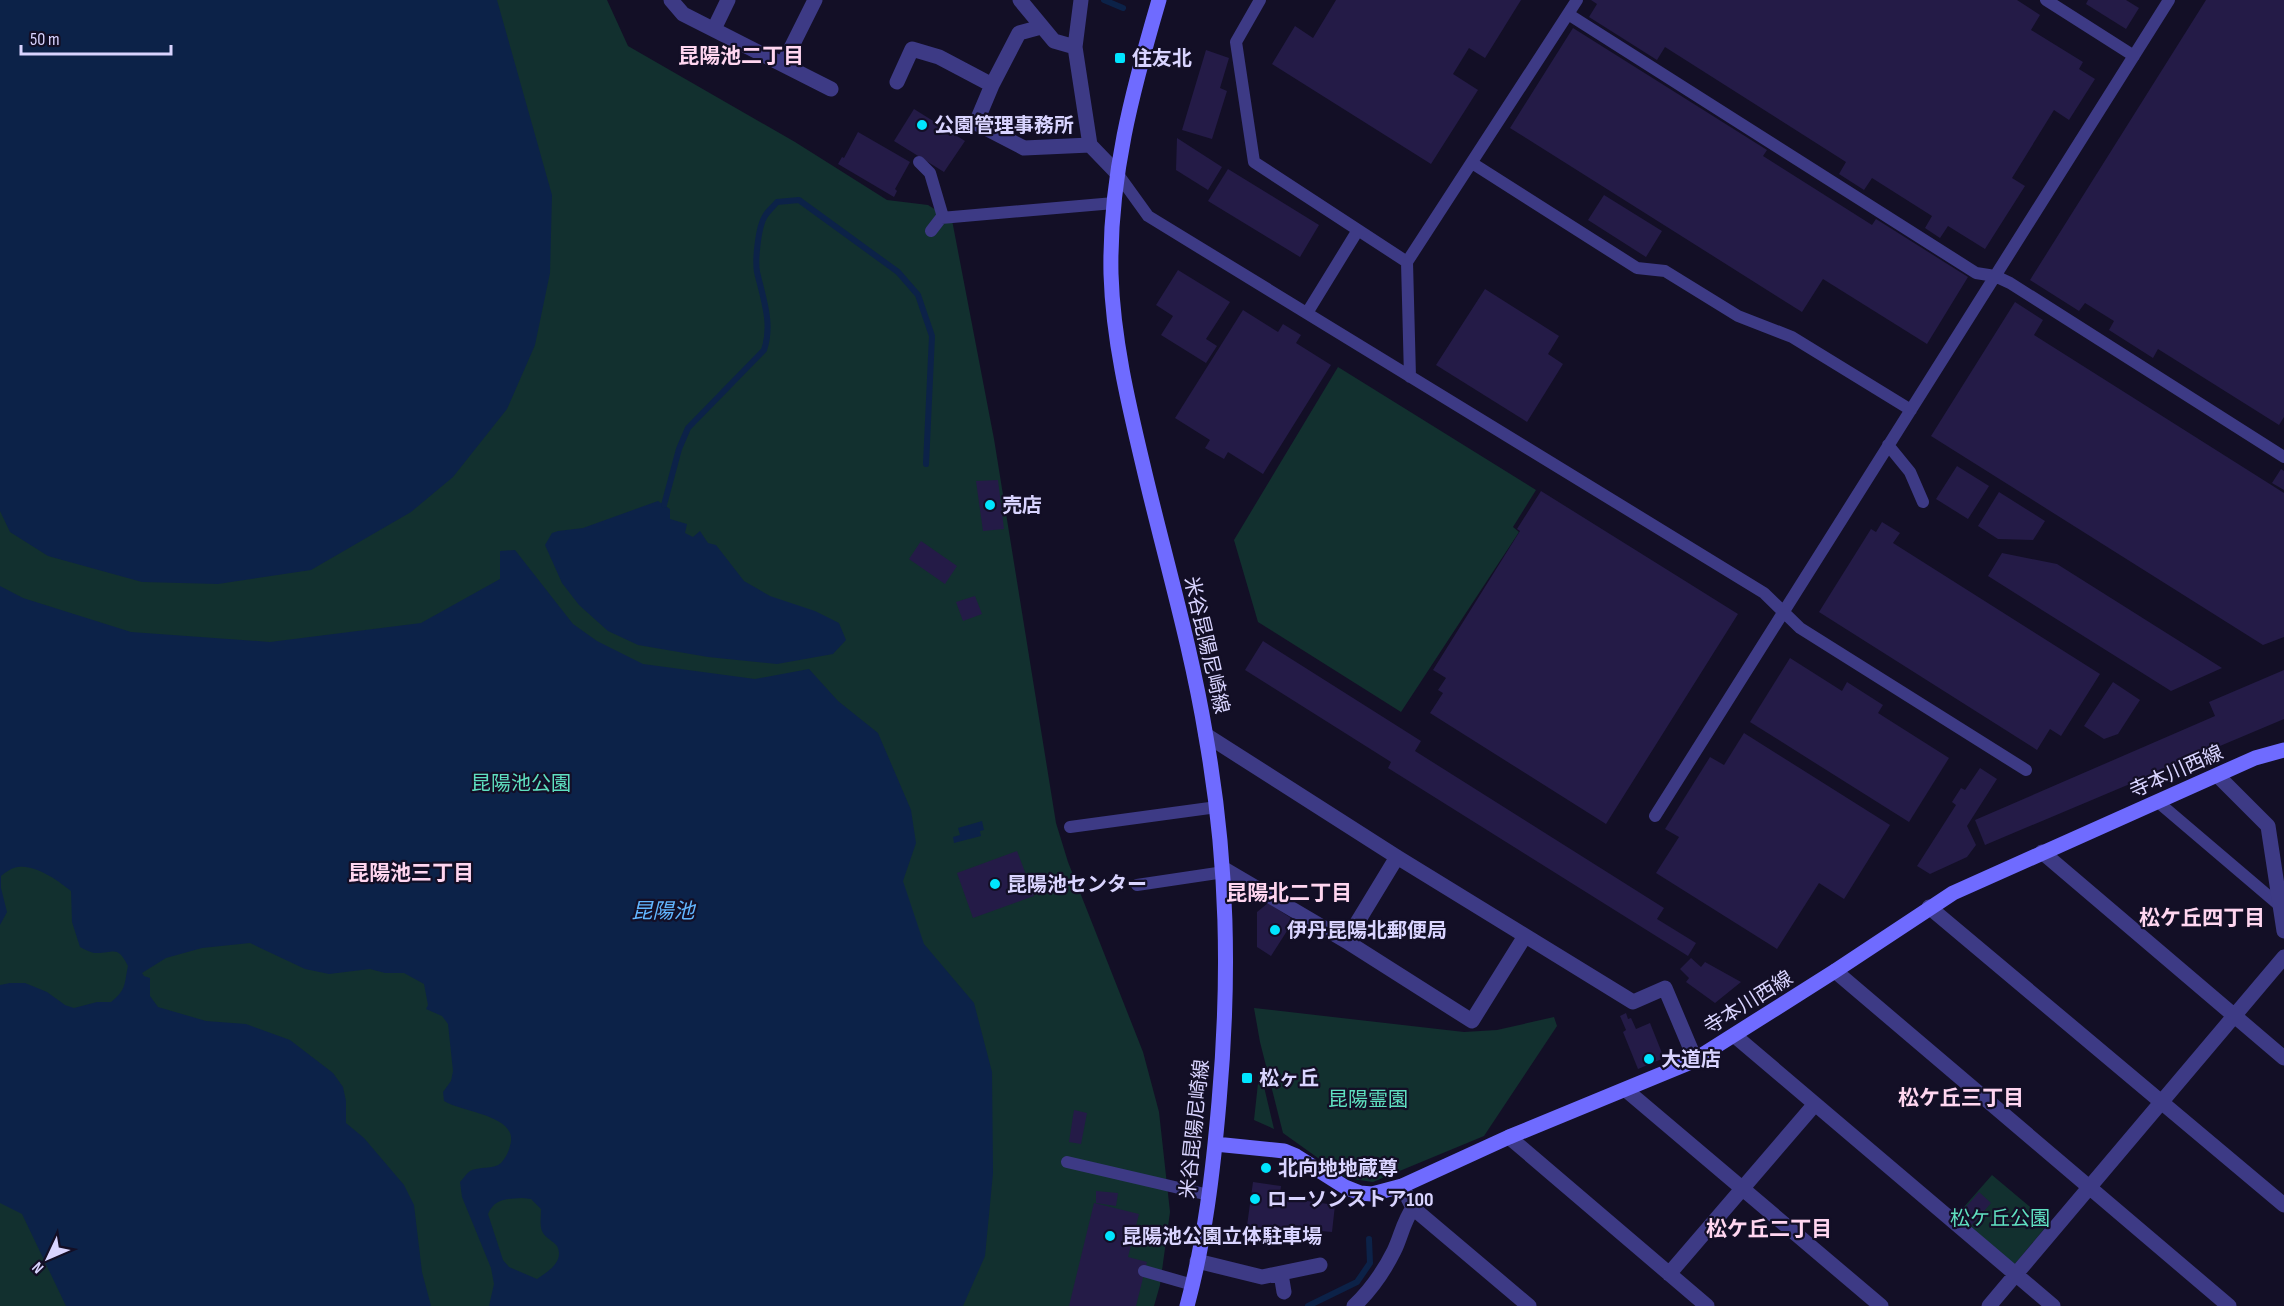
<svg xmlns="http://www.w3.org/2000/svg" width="2284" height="1306" viewBox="0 0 2284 1306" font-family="'Sofia Sans Condensed','Noto Sans JP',sans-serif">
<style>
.green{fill:#12302f}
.water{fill:#0c2248;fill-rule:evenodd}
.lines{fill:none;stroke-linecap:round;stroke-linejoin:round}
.stream{stroke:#0c2248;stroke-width:6}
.building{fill:#241b47}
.service{stroke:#3d3a85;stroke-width:12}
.minor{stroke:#3d3a85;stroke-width:15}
.secondary{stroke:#6f6bff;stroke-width:15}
.poi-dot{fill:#00e5ff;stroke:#130f26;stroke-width:2}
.labels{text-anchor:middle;stroke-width:4.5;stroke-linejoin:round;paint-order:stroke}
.poi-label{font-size:20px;font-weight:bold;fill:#d9d4ff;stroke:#130f26;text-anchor:start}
.street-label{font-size:20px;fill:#d9d4ff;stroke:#130f26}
.park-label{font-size:20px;fill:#5fe0c0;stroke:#130f26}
.neighbourhood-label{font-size:21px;font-weight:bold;fill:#ffd6f0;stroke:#130f26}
.water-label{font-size:21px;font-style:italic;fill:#62b6ff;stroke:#130f26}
</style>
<rect width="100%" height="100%" fill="#130f26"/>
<path class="green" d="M0 0H607L628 46 795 142 887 200 928 205 952 220 994 439 1056 823 1068 862 1143 1052 1159 1112 1170 1212 1160 1285 1154 1306H0Z
M1338 367 1536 490 1513 527 1519 532 1401 712 1258 622 1234 540Z
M1254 1008 1464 1032 1497 1030 1554 1017 1557 1026 1484 1136 1373 1182 1346 1178 1283 1133 1260 1042Z
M1259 1074H1261L1274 1129 1254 1120Z
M1992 1175 2049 1223 2014 1265 1956 1216Z"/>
<path class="water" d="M0 0H497L552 195 550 273 535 345 507 409 453 477 411 512 311 570 218 584 142 582 48 556 10 532 0 511Z
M658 501 670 509V519L687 524 685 533 693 537 700 531 708 543 716 545 744 581 770 596 815 611 839 623 846 640 833 654 777 664 708 657 638 645 608 631 579 605 562 583 545 545 552 533 558 531 583 528Z
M515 550 573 624 597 641 643 664 755 679 809 669 838 701 878 733 911 810 916 843 903 881 924 944 974 1003 992 1072 993 1173 985 1256 963 1306H489L494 1284 491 1268 462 1197 460 1182C463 1179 466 1174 470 1171 479 1166 493 1170 501 1163 505 1159 509 1151 510 1146 520 1115 463 1113 444 1101L443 1092 451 1081 453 1071 448 1024 442 1016 426 1009 428 1005 424 984 404 973H385L370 969 329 974 305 969 250 943 202 948 166 958 142 973 144 976 150 978V996L158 1007 206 1021 246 1024 290 1040 333 1073 343 1087 346 1101V1123L364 1138 404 1185 414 1205 422 1272 431 1306H66L22 1214 0 1203V985L10 983H25L47 992 65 1005 74 1008 97 1002H111C127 989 124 984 128 966 117 944 114 954 94 953 90 952 84 949 80 947L72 922 71 891C59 881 35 864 18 867 11 868 6 872 1 876V888L7 912 0 925V586L23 598 131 632 270 642 421 623 500 579V551ZM522 1198 531 1199 541 1209C541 1217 539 1226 543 1233 546 1238 553 1241 557 1246 565 1262 547 1272 537 1279L509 1267 503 1260 488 1214C495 1198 507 1199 522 1198Z
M982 821 984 830 980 831 981 836 954 843 953 837 960 835 958 828Z"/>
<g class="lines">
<path class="stream" d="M1104 0 1123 8
M664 505 679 449 688 428 764 350C773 324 763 298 757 272 755 260 758 227 765 216 768 211 773 207 777 202L799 200 898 272 918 295 932 336 926 464
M1308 1306 1357 1282 1370 1263 1369 1239"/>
</g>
<path class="building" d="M1336 0H1521L1485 58 1469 48 1453 74 1478 90 1431 164 1272 64 1295 26 1313 38Z
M1591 0H2017L2040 15 2031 30 2083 62 2079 69 2095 79 2069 120 2054 110 2012 178 2025 186 1985 249 1948 226 1940 238 1925 228 1932 216 1872 178 1864 190 1839 174 1846 162 1665 47 1657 60 1589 17 1597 4Z
M2088 0H2126L2139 8 2126 29 2086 4Z
M2206 0H2284V417L2279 425 2158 349 2153 358 2109 330 2114 321 2085 303 2079 311 2030 280Z
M1573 28 1767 150 1763 156 1872 225 1876 219 1968 277 1927 344 1823 279 1802 312 1510 128Z
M1206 50 1229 58 1220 88 1227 91 1212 139 1182 130Z
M914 109 965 141 944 172 894 141Z
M858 132 910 162 895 189 897 191 894 197 838 164 842 157 844 158Z
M1177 138 1222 167 1208 190 1176 170Z
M1228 169 1319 225 1300 257 1208 201Z
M1604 195 1662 231 1646 257 1588 220Z
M1178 270 1230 302 1206 339 1217 346 1206 363 1161 335 1173 316 1156 305Z
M1485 289 1559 336 1548 354 1563 364 1527 422 1436 365Z
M2015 302 2043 320 2034 335 2284 493V637L2263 645 1931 436Z
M1243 310 1278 332 1283 324 1301 335 1296 343 1331 365 1263 474 1228 452 1224 459 1205 448 1210 440 1175 418Z
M1957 466 1989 486 1968 519 1936 499Z
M2281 469 2284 471V490L2272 483Z
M998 480 1004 529 983 531 976 481Z
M1541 491 1738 614 1606 824 1430 713 1443 693 1438 690 1446 678 1433 670 1520 531 1517 529Z
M1999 492 2045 521 2033 540 1998 539 1978 526Z
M1882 522 1900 533 1893 543 2100 674 2061 736 2050 729 2037 750 1819 612 1871 529 1876 532Z
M921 541 957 566 945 584 909 559Z
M2002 553 2057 564 2222 668 2171 691 1988 576Z
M975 596 982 614 963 621 956 602Z
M1263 641 1421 741 1415 751 1664 908 1657 919 1696 943 1688 956 1388 768 1391 762 1245 670Z
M1790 658 1842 691 1847 682 1883 705 1878 713 1949 758 1909 822 1750 722Z
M2284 670V719L1985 845 1975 820 2215 716 2209 702Z
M2113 682 2140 700 2118 734 2104 739 2084 726Z
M1744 733 1890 825 1844 899 1819 883 1777 949 1656 873 1679 837 1665 829 1710 757 1724 765Z
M1980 768 1997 779 1967 826 1976 845 1967 857 1930 874 1917 866 1956 805 1952 802 1961 788 1965 790Z
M1017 851 1034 896 973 918 957 873Z
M1268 903 1294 920 1271 956 1257 947V912Z
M1691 958 1701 967 1705 962 1741 982 1715 1003 1686 982 1689 978 1680 969Z
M1626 1013 1628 1019 1631 1018 1636 1029 1650 1023 1664 1058 1638 1069 1623 1032 1626 1030 1620 1016Z
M1074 1110 1087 1113 1081 1144 1069 1142Z
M1253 1182 1281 1186 1279 1200 1285 1201 1286 1198 1335 1205 1332 1232 1321 1231V1234L1298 1231 1297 1238 1281 1236 1282 1228 1275 1227 1274 1237 1246 1233Z
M1096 1191 1118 1193 1116 1206 1096 1203Z
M1979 1192 1991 1203 1971 1226 1958 1216Z
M1094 1203 1139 1214 1128 1257 1147 1262 1136 1306H1069Z"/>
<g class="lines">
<path class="service" d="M1260 0 1236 42 1254 162 1407 262
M2046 0 2134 56
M1568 14 1976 273 1995 276 2010 283 2284 457
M919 162 930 173 943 217
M1472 163 1637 268 1665 271 1738 316 1792 337 1911 410
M1117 173 1148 216 1764 593 1800 628 2026 770
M931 231 941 218 1114 203
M1307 313 1358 230
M1410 377 1407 262 1577 0
M1888 445 1910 472 1923 502
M2158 802 2279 905
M1655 816 2169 0
M1070 827 1217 807
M1137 885 1224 872
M1067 1162 1209 1195
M1144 1271 1193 1285"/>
<path class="minor" d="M671 0 683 14 831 89
M1020 0 1054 41 1075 47
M1081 0 1075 47 1090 145 1117 173
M1041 27 1019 33 992 85 976 123 1024 148 1090 145
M714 29 728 0
M783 64 815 0
M897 82 912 49 939 57 992 85
M1206 735 1397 857 1633 1002 1665 988 1695 1059
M2218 776 2268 826 2284 931
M2042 852 2284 1058
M1224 869 1346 941 1472 1021 1525 936
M1929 907 2284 1205
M1346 941 1397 857
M1835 971 2229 1306
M1735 1036 2053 1306
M1626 1090 1881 1306
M1509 1137 1707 1306
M1402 1186 1413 1208 1529 1306
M1197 1261 1262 1277 1320 1265
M1281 1274 1284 1292
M1669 1274 1815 1104
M1354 1306C1370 1291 1384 1271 1394 1251 1401 1237 1403 1222 1413 1208
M1989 1306 2284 957"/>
<path class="secondary" d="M1159 0C1132 92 1109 178 1111 274 1113 339 1128 402 1143 465 1164 555 1191 645 1206 737 1228 861 1230 978 1219 1102 1213 1171 1205 1240 1187 1306
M1215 1144 1284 1151 1296 1156 1345 1187 1360 1193 1372 1194 1402 1186 1509 1137 1691 1062 1835 971 1953 893 2255 758 2284 750"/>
</g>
<g class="poi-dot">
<rect x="1114" y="52" width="12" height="12" rx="3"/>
<circle cx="922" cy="125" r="6"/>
<circle cx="990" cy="505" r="6"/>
<circle cx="995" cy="884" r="6"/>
<circle cx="1275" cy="930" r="6"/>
<circle cx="1649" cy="1059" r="6"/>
<rect x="1241" y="1072" width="12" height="12" rx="3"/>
<circle cx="1266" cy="1168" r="6"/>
<circle cx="1255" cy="1199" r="6"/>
<circle cx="1110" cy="1236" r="6"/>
</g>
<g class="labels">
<g class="poi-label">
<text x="1132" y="65">住友北</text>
<text x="934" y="132">公園管理事務所</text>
<text x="1002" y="512">売店</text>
<text x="1007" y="891">昆陽池センター</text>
<text x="1287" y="937">伊丹昆陽北郵便局</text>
<text x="1661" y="1066">大道店</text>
<text x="1259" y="1085">松ヶ丘</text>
<text x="1278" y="1175">北向地地蔵尊</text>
<text x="1267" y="1206">ローソンストア100</text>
<text x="1122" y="1243">昆陽池公園立体駐車場</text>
</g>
<g class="street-label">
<text transform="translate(1207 645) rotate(77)" y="7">米谷昆陽尼崎線</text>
<text transform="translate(2176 771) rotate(-24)" y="7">寺本川西線</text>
<text transform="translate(1748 1002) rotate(-32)" y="7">寺本川西線</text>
<text transform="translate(1194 1129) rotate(-84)" y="7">米谷昆陽尼崎線</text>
</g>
<g class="park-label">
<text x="521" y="790">昆陽池公園</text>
<text x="1368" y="1106">昆陽霊園</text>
<text x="2000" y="1225">松ケ丘公園</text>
</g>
<g class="neighbourhood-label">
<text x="741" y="63">昆陽池二丁目</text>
<text x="411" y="880">昆陽池三丁目</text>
<text x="1289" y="900">昆陽北二丁目</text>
<text x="2202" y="925">松ケ丘四丁目</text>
<text x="1961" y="1105">松ケ丘三丁目</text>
<text x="1769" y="1236">松ケ丘二丁目</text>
</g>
<g class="water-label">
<text x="663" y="918">昆陽池</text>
</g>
</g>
<g transform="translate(48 1258) rotate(226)" stroke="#130f26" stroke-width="4.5" paint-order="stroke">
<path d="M0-4.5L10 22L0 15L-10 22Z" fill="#d9d4ff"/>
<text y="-9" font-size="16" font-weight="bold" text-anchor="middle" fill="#d9d4ff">N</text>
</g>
<path d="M21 45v9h150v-9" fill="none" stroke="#d9d4ff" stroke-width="3"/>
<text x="30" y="45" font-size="18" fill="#d9d4ff" stroke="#130f26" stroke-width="4.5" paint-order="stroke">50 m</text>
</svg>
